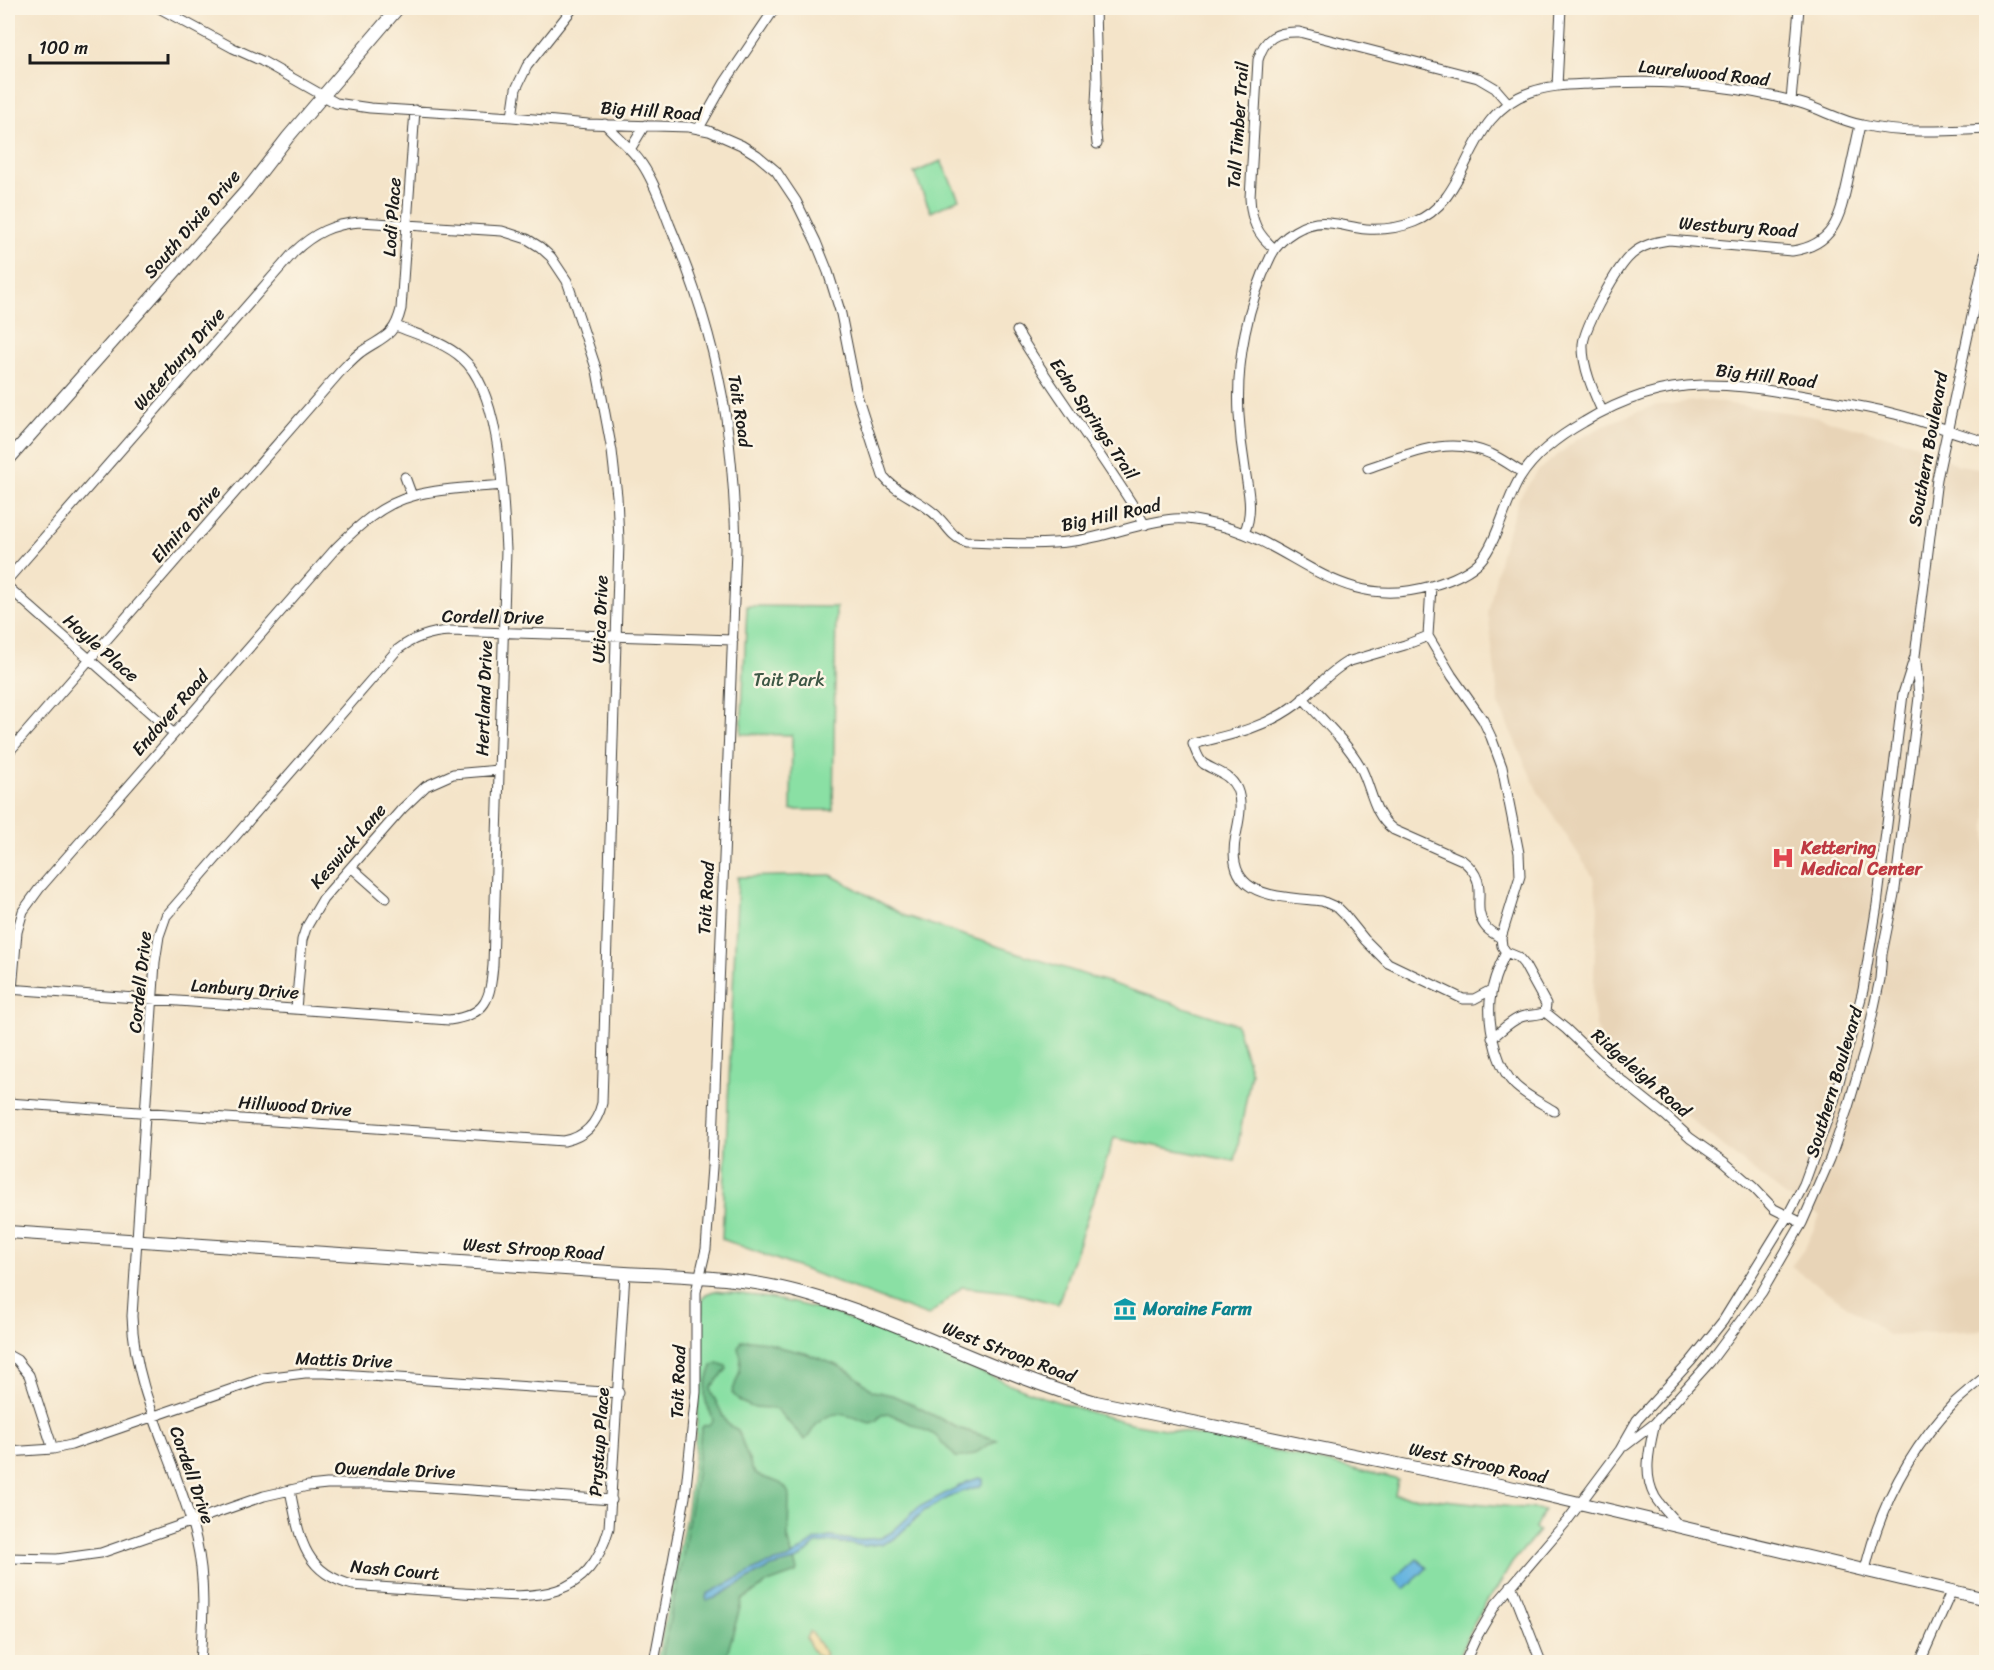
<svg xmlns="http://www.w3.org/2000/svg" width="1994" height="1670" viewBox="0 0 1994 1670" font-family="Sriracha,sans-serif">
<style>
.built{fill:#e8d4b7}
.green{fill:#8ae0a4;stroke:#537e60;stroke-width:1.5}
.forest{fill:#6fbe8a;stroke:#466d53;stroke-width:1.5}
.sand{fill:#eeda9e;stroke:#857b5d;stroke-width:1.5}
.water{fill:#65b4df;stroke:#40687e;stroke-width:1.5}
.lines{fill:none;stroke-linecap:round;stroke-linejoin:round}
.minor-casing{stroke:#3c3a36;stroke-width:11}
.major-casing{stroke:#3c3a36;stroke-width:14}
.minor{stroke:#fff;stroke-width:9}
.major{stroke:#fff;stroke-width:12}
.labels{text-anchor:middle;stroke-width:5;stroke-linejoin:round;paint-order:stroke}
.street-label{font-size:18px;fill:#1c1c1c;stroke:#fcf5e5}
.park-label{font-size:18px;fill:#3d5745;stroke:#fcf5e5}
.health-label{font-size:18px;font-weight:bold;fill:#be3a42;stroke:#fcf5e5;text-anchor:start}
.culture-label{font-size:18px;font-weight:bold;fill:#0d838f;stroke:#fcf5e5;text-anchor:start}
</style>
<rect width="100%" height="100%" fill="#fcf5e5"/>
<filter id="ink" filterUnits="userSpaceOnUse"><feTurbulence type="fractalNoise" baseFrequency=".0167" numOctaves="2"/><feDisplacementMap in="SourceGraphic" scale="12" xChannelSelector="R" yChannelSelector="G"/><feConvolveMatrix kernelMatrix="1 2 1 2 8 2 1 2 1" color-interpolation-filters="sRGB"/></filter>
<filter id="wash" filterUnits="userSpaceOnUse"><feTurbulence type="fractalNoise" baseFrequency=".008" numOctaves="4" result="noise"/><feDisplacementMap in="SourceGraphic" scale="24" xChannelSelector="R" yChannelSelector="G"/><feGaussianBlur stdDeviation="1.35" result="paint"/><feColorMatrix in="noise" values="0 0 0 0 0 0 0 0 0 0 0 0 0 0 0 0 0 1.4 0 .05"/><feComposite in="paint" operator="in"/></filter>
<g filter="url(#wash)">
<rect width="100%" height="100%" fill="#f4e4c9"/>
<path class="built" d="M1703 400 1811 416 1911 442 1958 465 1986 469V1330L1888 1335 1791 1266 1805 1248 1820 1216 1785 1195 1749 1167 1605 1049 1596 1026 1593 1003 1595 953 1598 908 1593 877 1538 792 1499 706 1488 613 1501 553 1519 498 1538 471 1576 440 1607 424 1653 406Z"/>
<path class="green" d="M941 161 959 199 931 212 914 173Z
M747 606 836 607 833 810H791L792 735 741 734Z
M831 875 905 916 1236 1024 1251 1073 1235 1161 1114 1138 1058 1304 1010 1292 962 1287 928 1316 722 1239 738 877Z
M714 1291C757 1295 798 1302 839 1315L1040 1396 1093 1413 1131 1423 1232 1441 1388 1477 1398 1480 1395 1495 1544 1510 1535 1528 1539 1531 1512 1563 1497 1588 1487 1601 1471 1629 1457 1662H657L686 1517 694 1458 701 1369 702 1299 706 1294Z"/>
<path class="forest" d="M749 1340 767 1342 782 1348 805 1353 839 1366 853 1374 873 1391 892 1395 912 1404 958 1428 997 1440C982 1447 973 1459 956 1457L935 1435 890 1414 881 1415 876 1421 870 1423C848 1417 836 1405 816 1425 811 1431 811 1435 805 1440L777 1410 769 1408 752 1407 741 1402 732 1393 740 1371 741 1357 738 1348 742 1341Z
M718 1363 726 1366 727 1369 711 1387V1391L726 1422 729 1425 738 1430 752 1469C763 1484 781 1475 789 1494L788 1542 797 1570 796 1573 768 1583 742 1600 725 1662H661L683 1554 695 1480 701 1430 703 1426 708 1425 713 1421C712 1413 708 1409 706 1402 703 1389 708 1378 712 1366Z"/>
<path class="sand" d="M810 1632 812 1633 826 1654 822 1658C813 1654 811 1646 806 1638Z"/>
<path class="water" d="M979 1478 983 1479V1483L980 1486 955 1494 924 1511 894 1539 885 1543 865 1546 834 1542 816 1544 798 1560 768 1568 713 1599 707 1600 706 1597 707 1594 764 1565 788 1559 816 1540 830 1537 853 1540 881 1538 892 1532 919 1507 967 1482Z
M1417 1558 1427 1568 1405 1589 1394 1579Z"/>
</g>
<g filter="url(#ink)">
<g class="lines">
<g class="minor-casing">
<path id="minor" d="M159 8 233 48 262 61 336 103 370 108 512 117 588 124 689 127 709 131 741 145 757 155 776 171 796 201 816 242 828 272 841 314 857 395 883 476C897 494 921 500 937 516 947 525 952 538 966 542 1002 543 1038 546 1074 541 1107 537 1140 522 1174 519 1187 518 1201 521 1213 524 1296 541 1335 614 1431 586 1448 581 1469 573 1481 560 1497 542 1506 500 1520 478 1535 454 1561 435 1584 422 1620 400 1660 386 1702 385 1734 384 1767 390 1799 395 1827 400 1855 405 1883 411 1918 419 1952 432 1986 442
M1095 8 1097 82 1095 125 1097 144
M1557 86 1561 8
M1791 101 1799 8
M512 117 516 89 527 66 573 8
M605 124C618 138 632 149 642 164 655 183 662 206 670 226 696 287 716 352 726 418 732 461 735 505 736 549L712 1167 706 1249 696 1292V1392L685 1497 654 1662
M699 128 725 82 775 8
M631 148 645 125
M1275 249C1257 235 1251 220 1250 198L1258 60C1264 38 1277 31 1299 32L1478 78 1495 88 1508 103
M1017 331C1057 397 1105 458 1145 525
M1602 411C1593 391 1582 366 1583 344 1585 326 1617 267 1631 255 1642 245 1655 242 1669 240L1792 251C1835 245 1840 216 1848 180 1852 162 1856 143 1860 125
M1368 468C1411 454 1446 435 1491 454 1502 459 1513 467 1523 473
M405 477 412 496
M1244 533C1254 512 1248 491 1245 469 1242 451 1240 433 1239 415 1236 362 1247 304 1271 256 1280 237 1306 220 1329 223 1341 224 1354 228 1366 229 1382 230 1399 228 1414 222 1473 199 1462 115 1531 92 1550 85 1570 85 1590 84 1660 79 1732 84 1800 103 1821 109 1840 121 1862 125 1902 134 1945 131 1986 129
M8 579 294 252C314 233 333 224 360 222L502 231 527 239 540 247 551 257 567 281 597 371 612 451 617 496 619 541 602 1103C597 1124 585 1137 564 1141L8 1103
M1431 586 1428 636 1452 676 1483 720 1491 737 1502 767 1519 853 1520 876 1501 938
M8 587 173 733
M1428 636 1405 645 1347 662C1328 673 1314 690 1297 704 1265 728 1231 735 1193 744 1196 751 1198 760 1204 764 1217 772 1230 774 1237 789 1243 804 1239 820 1236 835 1223 899 1277 896 1322 901L1338 908 1344 914 1365 940 1388 963 1463 999H1474L1491 990
M1303 698C1322 720 1345 740 1360 766 1372 788 1372 814 1394 830L1462 860C1493 884 1469 904 1485 926 1489 932 1495 934 1501 938L1502 946 1506 952
M8 753 340 372C347 365 353 358 361 352 382 337 394 338 401 309L415 110
M351 867 386 898
M1506 952C1488 988 1485 1011 1496 1050 1500 1063 1505 1076 1516 1086 1527 1096 1541 1103 1554 1111
M1506 952 1518 957 1524 964 1546 1004 1545 1012
M8 989 449 1020C487 1015 490 999 493 965L506 550C503 499 502 393 462 358 444 342 418 335 396 326
M12 990 17 932 23 911 39 889 336 548C358 526 382 504 413 496 440 488 474 488 502 485
M296 1009 302 940 306 928 323 899 402 809 426 786 453 774 499 770
M1545 1012 1566 1029 1611 1072 1666 1116 1690 1138 1724 1162 1754 1188 1774 1209 1802 1223
M1492 1038C1501 1031 1510 1021 1521 1017 1529 1014 1538 1016 1545 1012
M8 1355 17 1360 29 1375 53 1449
M1655 1423C1650 1446 1642 1474 1655 1497 1661 1507 1671 1516 1679 1526
M1625 1446 1655 1423 1710 1362 1762 1292 1802 1223 1830 1159 1848 1107 1865 1049 1880 979 1882 954 1895 889 1919 697 1916 661
M8 1452 53 1449 71 1445 264 1378 305 1373H325L619 1393
M290 1490C299 1534 302 1573 353 1585 390 1588 427 1590 463 1593 528 1597 587 1607 609 1528L625 1273
M8 1558 57 1559 101 1553 264 1496 308 1486 327 1484H385L612 1500
M1865 1570C1880 1506 1909 1450 1955 1402 1965 1393 1976 1384 1986 1376
M1511 1585 1541 1662
M200 1662C203 1621 206 1581 196 1539 178 1464 134 1395 132 1316L155 962 159 936 166 916 397 650C414 637 430 632 450 631L733 640
M1465 1662 1475 1640 1496 1604 1567 1521 1620 1450 1637 1420 1691 1361 1723 1321 1787 1217 1804 1184 1834 1101 1863 990 1877 905 1903 694 1915 656 1937 479 1986 251
M1920 1662 1952 1590"/>
</g>
<g class="major-casing">
<path id="major" d="M8 460 247 190 288 137 398 8
M8 1232 625 1273C684 1276 745 1277 802 1293 903 1321 995 1374 1096 1402L1524 1490 1986 1599"/>
</g>
<use href="#minor" class="minor"/>
<use href="#major" class="major"/>
</g>
</g>
<defs>
<g id="hospital-bare" transform="scale(1.8)"><path d="M-5-5h3v3.5h4V-5h3V5h-3V1.5h-4V5h-3Z" fill="#e0444e" stroke="#fcf5e5" stroke-width="2.5" paint-order="stroke"/></g>
<g id="museum-bare" transform="scale(1.8)"><path d="M0-6L6-3V-2H-6V-3ZM-5-1h2V3h-2ZM-1-1h2V3h-2ZM3-1h2V3H3ZM-6 4H6V6H-6Z" fill="#0f9aa8" stroke="#fcf5e5" stroke-width="2.5" paint-order="stroke"/></g>
</defs>
<g fill-rule="evenodd">
<use href="#hospital-bare" x="1783" y="858"/>
<use href="#museum-bare" x="1125" y="1309"/>
</g>
<g class="labels">
<g class="street-label">
<text transform="translate(1704 73) rotate(6)" y="6">Laurelwood Road</text>
<text transform="translate(651 111) rotate(4)" y="6">Big Hill Road</text>
<text transform="translate(1238 125) rotate(-86)" y="6">Tall Timber Trail</text>
<text transform="translate(392 217) rotate(-86)" y="6">Lodi Place</text>
<text transform="translate(192 224) rotate(-49)" y="6">South Dixie Drive</text>
<text transform="translate(1738 227) rotate(4)" y="6">Westbury Road</text>
<text transform="translate(179 359) rotate(-49)" y="6">Waterbury Drive</text>
<text transform="translate(1766 376) rotate(7)" y="6">Big Hill Road</text>
<text transform="translate(740 411) rotate(81)" y="6">Tait Road</text>
<text transform="translate(1094 419) rotate(56)" y="6">Echo Springs Trail</text>
<text transform="translate(1928 449) rotate(-80)" y="6">Southern Boulevard</text>
<text transform="translate(1111 515) rotate(-12)" y="6">Big Hill Road</text>
<text transform="translate(186 524) rotate(-49)" y="6">Elmira Drive</text>
<text transform="translate(493 617) rotate(1)" y="6">Cordell Drive</text>
<text transform="translate(600 619) rotate(-88)" y="6">Utica Drive</text>
<text transform="translate(101 648) rotate(41)" y="6">Hoyle Place</text>
<text transform="translate(484 698) rotate(-88)" y="6">Hertland Drive</text>
<text transform="translate(170 713) rotate(-49)" y="6">Endover Road</text>
<text transform="translate(348 846) rotate(-49)" y="6">Keswick Lane</text>
<text transform="translate(706 898) rotate(-87)" y="6">Tait Road</text>
<text transform="translate(140 982) rotate(-84)" y="6">Cordell Drive</text>
<text transform="translate(245 989) rotate(4)" y="6">Lanbury Drive</text>
<text transform="translate(1641 1073) rotate(41)" y="6">Ridgeleigh Road</text>
<text transform="translate(1834 1082) rotate(-73)" y="6">Southern Boulevard</text>
<text transform="translate(295 1106) rotate(4)" y="6">Hillwood Drive</text>
<text transform="translate(533 1249) rotate(4)" y="6">West Stroop Road</text>
<text transform="translate(1009 1352) rotate(21)" y="6">West Stroop Road</text>
<text transform="translate(344 1360) rotate(2)" y="6">Mattis Drive</text>
<text transform="translate(678 1382) rotate(-88)" y="6">Tait Road</text>
<text transform="translate(599 1442) rotate(-86)" y="6">Prystup Place</text>
<text transform="translate(1478 1463) rotate(12)" y="6">West Stroop Road</text>
<text transform="translate(395 1470) rotate(2)" y="6">Owendale Drive</text>
<text transform="translate(192 1475) rotate(71)" y="6">Cordell Drive</text>
<text transform="translate(395 1570) rotate(5)" y="6">Nash Court</text>
</g>
<g class="park-label">
<text x="789" y="686">Tait Park</text>
</g>
<g class="health-label">
<text x="1801" y="854">Kettering<tspan x="1801" dy="21">Medical Center</tspan></text>
</g>
<g class="culture-label">
<text x="1143" y="1315">Moraine Farm</text>
</g>
</g>
<rect width="1994" height="1670" fill="none" stroke="#fcf5e5" stroke-width="30"/>
<path d="M30 54v9h138v-9" fill="none" stroke="#1c1c1c" stroke-width="3"/>
<text x="39" y="54" font-size="18" fill="#1c1c1c" stroke="#fcf5e5" stroke-width="4.5" paint-order="stroke">100 m</text>
</svg>
